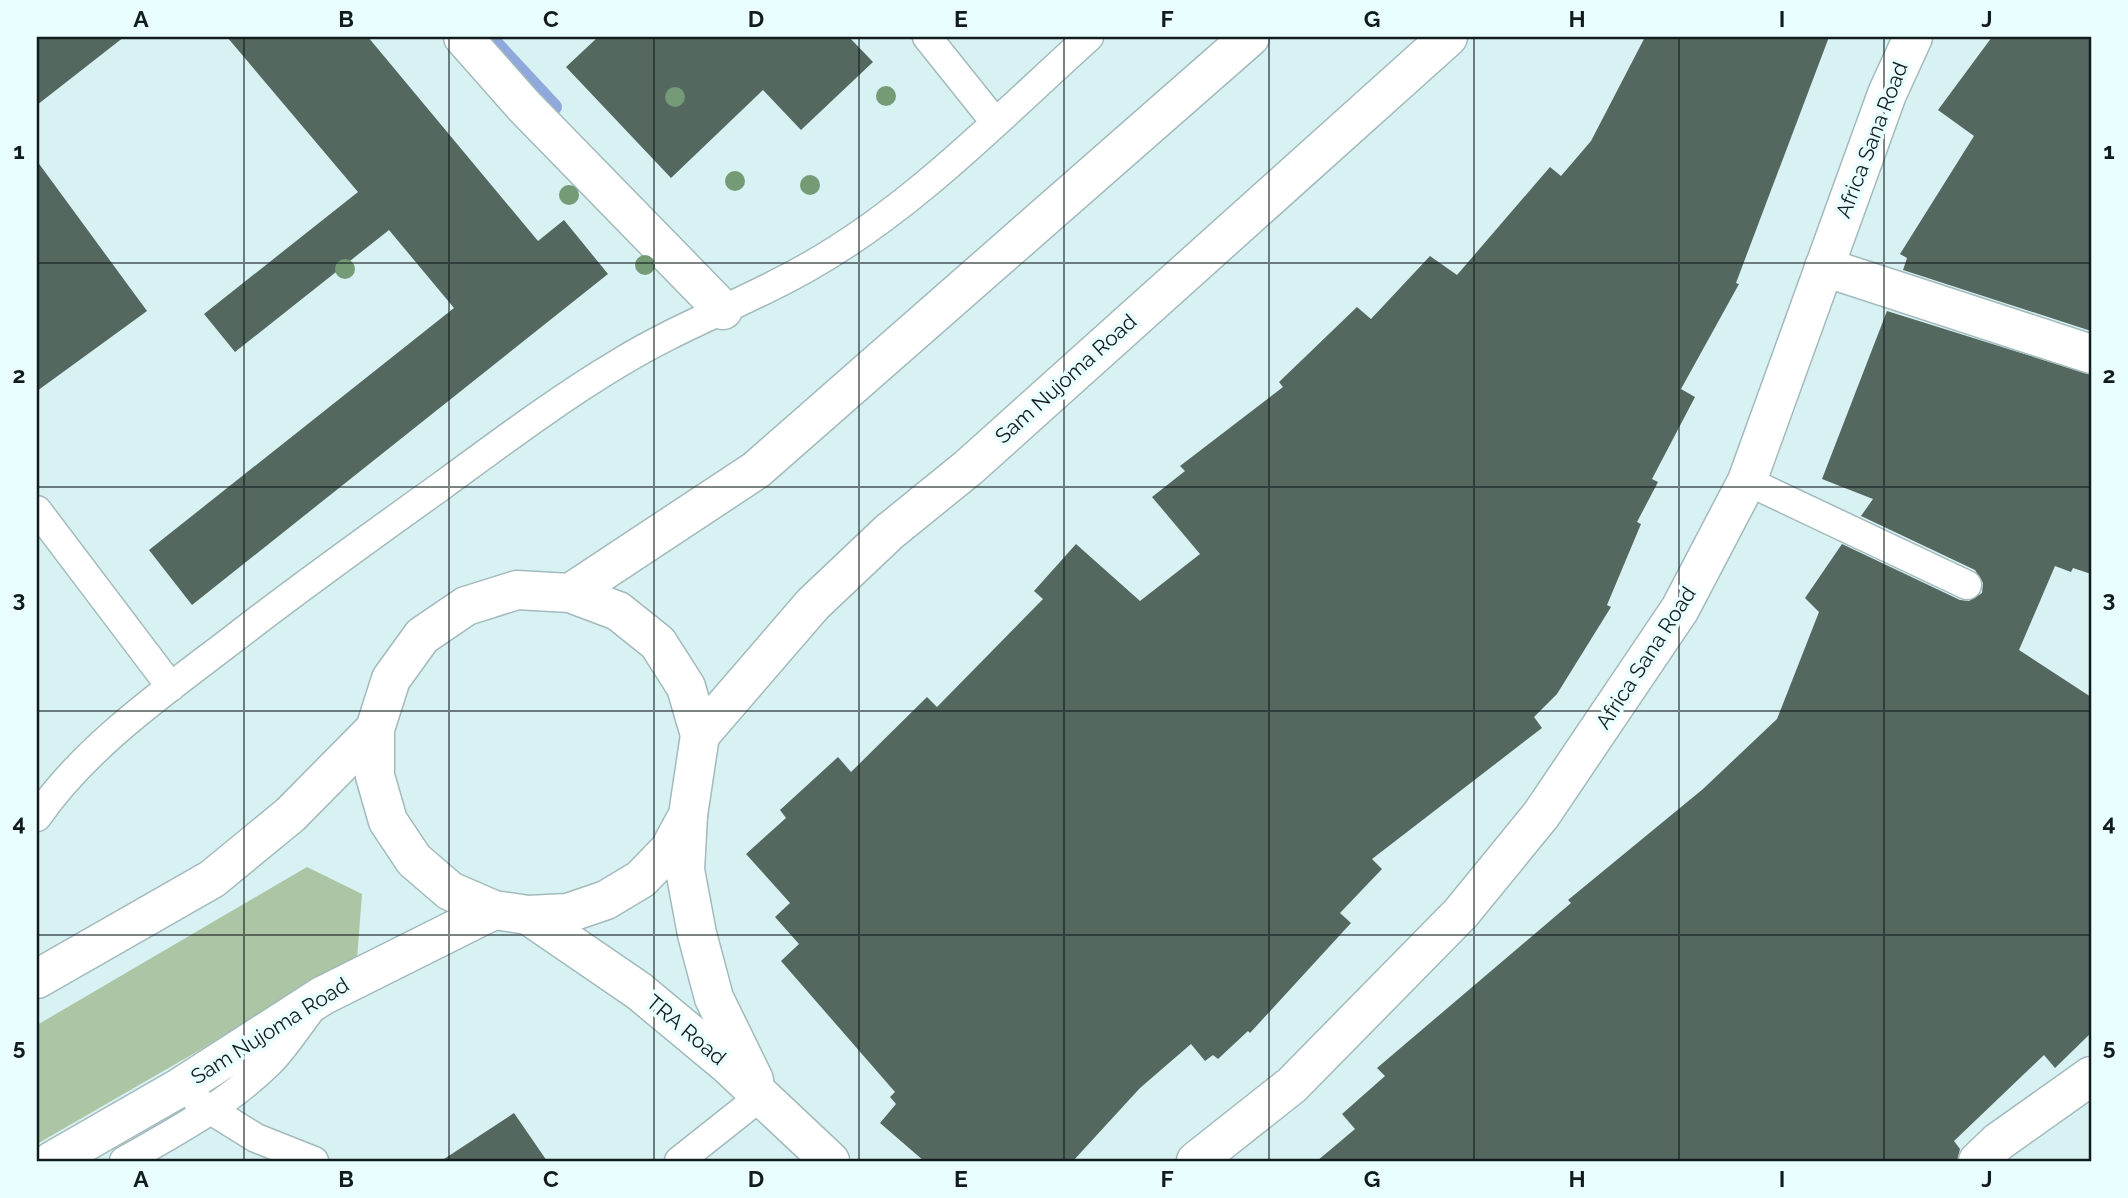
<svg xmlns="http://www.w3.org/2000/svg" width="2128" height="1198" viewBox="0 0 2128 1198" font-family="Raleway,sans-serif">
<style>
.green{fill:#acc5a5}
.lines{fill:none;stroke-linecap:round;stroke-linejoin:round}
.stream{stroke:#90a9dd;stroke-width:16}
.building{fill:#546860}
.lane-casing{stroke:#a2babc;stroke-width:31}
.street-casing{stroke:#a2babc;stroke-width:41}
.secondary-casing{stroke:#a2babc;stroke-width:41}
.primary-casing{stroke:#a2babc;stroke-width:41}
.lane{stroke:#fff;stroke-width:28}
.street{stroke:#fff;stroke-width:38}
.secondary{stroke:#fff;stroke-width:38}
.primary{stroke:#fff;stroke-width:38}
.tree{fill:#749b76}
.grid{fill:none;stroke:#131c1d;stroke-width:2;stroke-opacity:0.55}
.labels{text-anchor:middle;stroke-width:7;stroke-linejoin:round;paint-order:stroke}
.street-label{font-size:21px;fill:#131c1d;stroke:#e9feff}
.neatline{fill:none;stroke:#131c1d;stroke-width:2.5}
.grid-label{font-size:23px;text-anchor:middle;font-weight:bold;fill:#131c1d}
</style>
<rect width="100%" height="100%" fill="#d8f1f3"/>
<path class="green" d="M307 867 362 894 357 959 37 1144V1025Z"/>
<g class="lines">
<path class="stream" d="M489 37 554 107"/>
</g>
<path class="building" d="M37 37H124L37 105Z
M227 37H368L538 241 564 220 608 274 192 605 149 550 454 308 389 230 235 352 204 314 358 192Z
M598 37H849L873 62 801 130 763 90 671 178 566 67Z
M1645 37H1829L1736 283 1739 284 1681 389 1695 397 1652 479 1658 482 1637 522 1641 524 1607 605 1611 607 1557 694 1534 717 1542 728 1372 859 1382 869 1340 913 1351 923 1250 1033 1248 1031 1218 1059 1213 1055 1205 1061 1191 1044 1140 1088 1073 1161H924L880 1123 896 1104 890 1097 895 1092 781 961 799 944 775 917 790 903 746 854 786 818 780 810 838 757 851 772 927 697 937 707 1043 599 1034 591 1076 544 1140 601 1200 554 1152 497 1185 471 1180 466 1283 387 1279 382 1357 307 1371 319 1430 256 1457 275 1550 167 1561 176 1591 141Z
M1992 37H2091V331L1903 270 1907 258 1900 254 1974 136 1938 110Z
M37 161 147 311 37 391Z
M1887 311 2091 375V574L2073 568 2071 572 2055 566 2019 650 2091 697V1033L2055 1068 2044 1055 1954 1141 1960 1149 1957 1161H1317L1355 1129 1342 1114 1385 1076 1377 1068 1571 903 1568 900 1703 789 1777 719 1819 612 1805 598 1842 544 1960 600 1969 601 1982 593 1983 583 1975 570 1861 516 1873 499 1822 479Z
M514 1113 547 1161H441Z"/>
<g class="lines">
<g class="lane-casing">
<path id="lane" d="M927 37 995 122
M1747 481 1967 585
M37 510 171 687
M37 817C86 746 164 692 232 640 300 587 370 537 440 487 499 444 557 400 619 363 679 326 747 302 808 267 913 208 1000 117 1089 37
M198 1102 256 1138 314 1161
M124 1161C175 1132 226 1105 269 1063 284 1048 296 1029 309 1012
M679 1161 761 1096"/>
</g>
<g class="street-casing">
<path id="street" d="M463 37 524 106 723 310
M1824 267 2091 354
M1978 1161 1998 1142 2091 1076"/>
</g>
<g class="secondary-casing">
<path id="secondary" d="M688 815 685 870 697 934 714 998 754 1080
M528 915 639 991 728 1065 830 1161
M1196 1161 1292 1085 1461 913 1541 815 1680 609 1747 481 1887 94 1913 37"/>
</g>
<g class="primary-casing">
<path id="primary" d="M570 593 756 470 1250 37
M700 735 813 604 889 532 968 468 1448 37
M37 979 212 879 290 815 375 729 391 679 422 636 466 606 517 590 570 593 618 611 658 643 686 687 700 735 688 815 669 850 641 879 606 900 568 913 528 915 494 910 450 891 414 860 388 821 375 776V729
M52 1161 179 1088 322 996 494 910"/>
</g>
<use href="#lane" class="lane"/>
<use href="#street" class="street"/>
<use href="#secondary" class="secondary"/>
<use href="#primary" class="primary"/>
</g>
<g class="tree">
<circle cx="886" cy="96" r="10"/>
<circle cx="675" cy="97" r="10"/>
<circle cx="735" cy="181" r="10"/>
<circle cx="810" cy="185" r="10"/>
<circle cx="569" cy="195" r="10"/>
<circle cx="645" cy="265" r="10"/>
<circle cx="345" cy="269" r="10"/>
</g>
<path class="grid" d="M244 37V1161M449 37V1161M654 37V1161M859 37V1161M1064 37V1161M1269 37V1161M1474 37V1161M1679 37V1161M1884 37V1161M37 263H2091M37 487H2091M37 711H2091M37 935H2091"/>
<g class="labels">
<g class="street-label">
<text transform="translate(1872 140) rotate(-69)" y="7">Africa Sana Road</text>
<text transform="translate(1066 379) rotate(-42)" y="7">Sam Nujoma Road</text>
<text transform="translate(1646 658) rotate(-57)" y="7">Africa Sana Road</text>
<text transform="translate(686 1030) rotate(40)" y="7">TRA Road</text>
<text transform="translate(270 1031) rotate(-32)" y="7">Sam Nujoma Road</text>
</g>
</g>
<rect width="2128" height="1198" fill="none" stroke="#e9feff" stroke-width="77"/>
<rect x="38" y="38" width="2052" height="1122" class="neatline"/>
<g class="grid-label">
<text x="141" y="27">A</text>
<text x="346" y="27">B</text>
<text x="551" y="27">C</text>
<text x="756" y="27">D</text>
<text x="961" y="27">E</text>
<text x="1167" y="27">F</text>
<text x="1372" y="27">G</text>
<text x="1577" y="27">H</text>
<text x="1782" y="27">I</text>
<text x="1987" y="27">J</text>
<text x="19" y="159">1</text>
<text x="2109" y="159">1</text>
<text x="19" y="383">2</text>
<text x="2109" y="383">2</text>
<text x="19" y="607">3</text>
<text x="2109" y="607">3</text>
<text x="19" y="831">4</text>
<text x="2109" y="831">4</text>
<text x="19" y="1055">5</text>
<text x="2109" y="1055">5</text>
<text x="141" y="1187">A</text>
<text x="346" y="1187">B</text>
<text x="551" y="1187">C</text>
<text x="756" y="1187">D</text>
<text x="961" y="1187">E</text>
<text x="1167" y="1187">F</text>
<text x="1372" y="1187">G</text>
<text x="1577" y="1187">H</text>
<text x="1782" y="1187">I</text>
<text x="1987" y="1187">J</text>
</g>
</svg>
